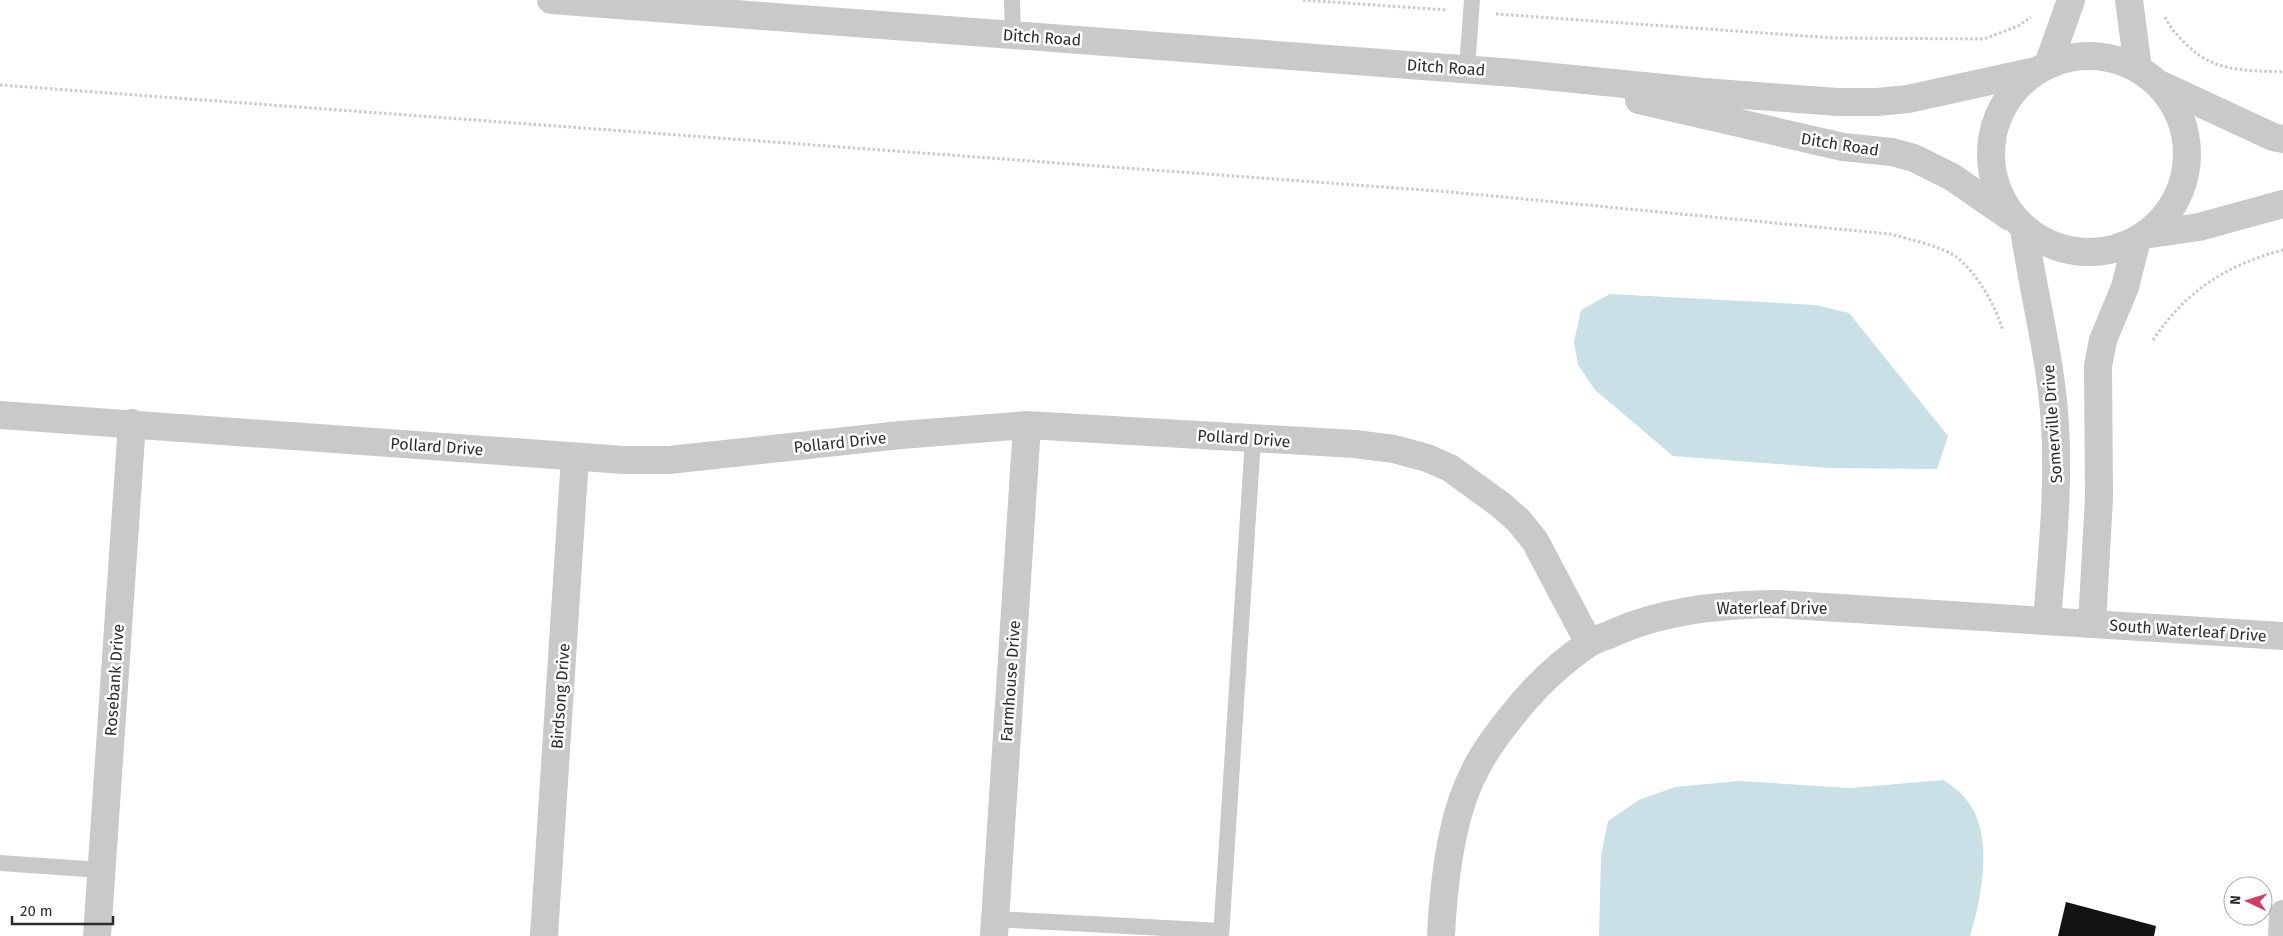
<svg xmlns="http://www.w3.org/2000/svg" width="2283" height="936" viewBox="0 0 2283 936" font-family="'Fira Sans',sans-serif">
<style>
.water{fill:#c8e0e6}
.building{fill:#131313}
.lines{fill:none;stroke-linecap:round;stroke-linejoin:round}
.path{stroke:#c9c9c9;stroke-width:3;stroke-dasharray:2.5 2.5;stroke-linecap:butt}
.service{stroke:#c9c9c9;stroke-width:16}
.minor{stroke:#c9c9c9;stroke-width:28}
.tertiary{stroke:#c9c9c9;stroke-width:28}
.labels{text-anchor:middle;stroke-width:5;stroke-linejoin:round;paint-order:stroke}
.street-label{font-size:16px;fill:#2c2c2c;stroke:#fff}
</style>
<rect width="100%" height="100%" fill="#fff"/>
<path class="water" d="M1610 294 1816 305 1849 313 1948 436 1937 469 1829 468 1673 456 1595 390 1578 365 1574 342 1581 310Z
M1944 780C1951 786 1960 791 1965 798 1995 831 1982 897 1970 936H1599L1601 856 1608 821 1639 800 1675 787 1739 781 1850 788Z"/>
<path class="building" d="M2066 902 2156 926 2154 936H2058Z"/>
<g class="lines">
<path class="path" d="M1303 0 1447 10
M1496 14 1834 38 1984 39 2018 26 2031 17
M2165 17C2170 28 2178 36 2186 44 2215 73 2245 70 2283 72
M0 85 1451 192 1890 234C1908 239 1945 247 1959 259 1980 278 1995 305 2003 331
M2153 340C2186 291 2226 265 2283 250"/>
<path class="service" d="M1012 0 1013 35
M1467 69 1472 0
M0 863 101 870
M995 919 1221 931
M1221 936 1253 439"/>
<path class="minor" d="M2129 0 2138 69
M2048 65 2071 0
M2024 228C2033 293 2051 358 2055 424 2059 490 2052 555 2047 621
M0 415 624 460H669L901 435 1027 425 1355 444 1394 449 1427 458 1450 468 1501 505 1519 521 1535 541 1589 643
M2092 624 2099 498 2098 366 2103 340 2125 287 2137 240
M97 936 132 423
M544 936 575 457
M994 936 1027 425
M1441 936C1443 895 1449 840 1462 801 1473 768 1490 743 1511 717 1532 690 1560 663 1588 644 1595 639 1605 637 1613 633 1665 610 1719 605 1776 604L2283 636
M2282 936 2283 914"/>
<path class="tertiary" d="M551 0 1514 73 1704 92 1837 102H1877L1908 99 2036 71
M1991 154a98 98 0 1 1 196 0a98 98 0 1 1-196 0Z
M2159 84 2273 137 2283 139
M1639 100 1843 147 1892 152 1914 158 1952 177 2010 217
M2144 235 2199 227 2283 204"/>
</g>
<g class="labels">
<g class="street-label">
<text transform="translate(1042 37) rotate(4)" y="6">Ditch Road</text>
<text transform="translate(1446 67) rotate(4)" y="6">Ditch Road</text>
<text transform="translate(1840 144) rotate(9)" y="6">Ditch Road</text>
<text transform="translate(2052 424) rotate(-94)" y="6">Somerville Drive</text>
<text transform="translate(1244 438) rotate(4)" y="6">Pollard Drive</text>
<text transform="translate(840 442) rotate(-6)" y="6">Pollard Drive</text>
<text transform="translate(437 446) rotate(4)" y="6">Pollard Drive</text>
<text x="1772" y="614">Waterleaf Drive</text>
<text transform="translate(2188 630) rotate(4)" y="6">South Waterleaf Drive</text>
<text transform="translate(114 680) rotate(-86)" y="6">Rosebank Drive</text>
<text transform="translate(1010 681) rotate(-86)" y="6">Farmhouse Drive</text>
<text transform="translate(560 696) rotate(-86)" y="6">Birdsong Drive</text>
</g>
</g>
<g transform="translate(2248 901) rotate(274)"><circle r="24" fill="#ffffff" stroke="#ababab"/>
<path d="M0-4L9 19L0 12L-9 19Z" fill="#d33d63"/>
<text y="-8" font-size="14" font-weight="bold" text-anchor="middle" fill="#2c2c2c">N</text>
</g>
<path d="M12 916v8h101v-8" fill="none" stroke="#2c2c2c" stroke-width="2.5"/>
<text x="20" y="916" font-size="15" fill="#2c2c2c" stroke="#ffffff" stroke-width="4" paint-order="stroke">20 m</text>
</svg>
